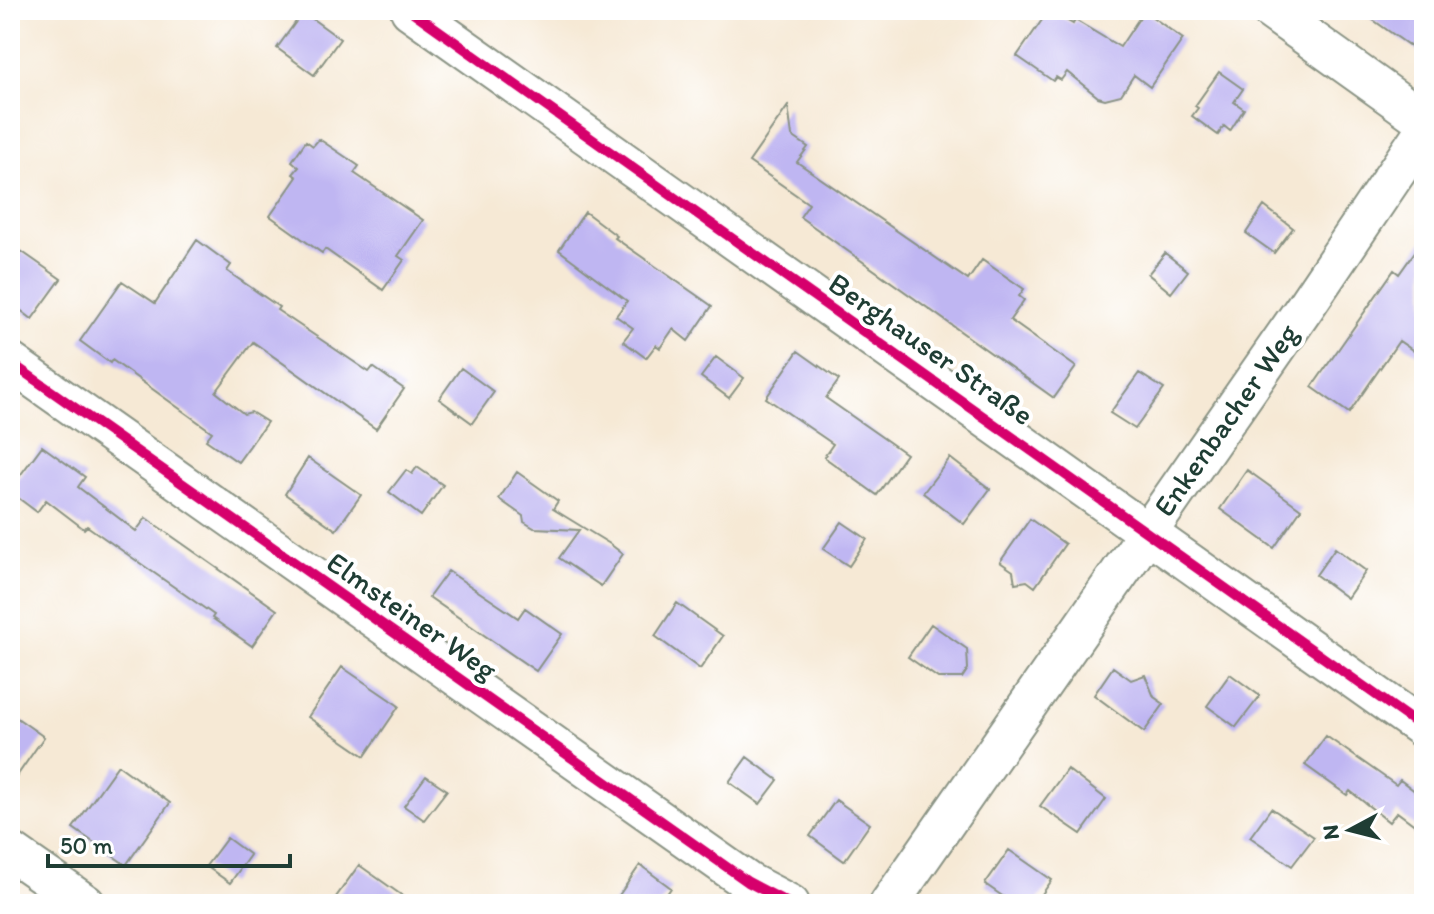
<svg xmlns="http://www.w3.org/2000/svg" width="1434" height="914" viewBox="0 0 1434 914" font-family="Itim,sans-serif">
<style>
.building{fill:#bfb6f2}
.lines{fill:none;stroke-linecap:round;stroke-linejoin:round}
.street-casing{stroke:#8a9384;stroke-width:42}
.street{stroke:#fff;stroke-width:38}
.cycleway-casing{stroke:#fff;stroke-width:15}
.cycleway{stroke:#d6006c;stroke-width:10}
.labels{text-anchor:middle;stroke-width:8;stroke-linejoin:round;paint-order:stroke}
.street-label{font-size:30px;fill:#1f3d34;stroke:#fff}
</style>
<rect width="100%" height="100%" fill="#fff"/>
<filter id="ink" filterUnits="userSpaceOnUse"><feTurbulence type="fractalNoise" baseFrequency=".0125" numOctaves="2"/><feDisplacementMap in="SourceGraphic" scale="16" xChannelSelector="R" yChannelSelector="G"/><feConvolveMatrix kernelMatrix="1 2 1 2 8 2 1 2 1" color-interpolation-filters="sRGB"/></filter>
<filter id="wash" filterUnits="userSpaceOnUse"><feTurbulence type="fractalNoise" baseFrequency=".006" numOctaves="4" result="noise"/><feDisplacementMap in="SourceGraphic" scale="32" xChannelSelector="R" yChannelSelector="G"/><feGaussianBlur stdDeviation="1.8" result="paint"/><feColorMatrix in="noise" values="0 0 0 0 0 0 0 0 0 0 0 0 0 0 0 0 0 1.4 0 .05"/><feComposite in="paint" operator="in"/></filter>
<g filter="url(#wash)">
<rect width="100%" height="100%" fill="#f6e9d5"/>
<g id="blocks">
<path class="building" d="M1049 10 1073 24 1075 20 1120 47 1144 11 1183 39 1150 87 1134 75 1121 95 1105 99 1098 97 1067 72 1061 80 1056 77 1053 81 1017 56Z
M1359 10H1424V56Z
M303 12 340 39 314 75 277 48Z
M1219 72 1243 89 1234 102 1244 109 1230 131 1224 126 1218 135 1192 116 1198 108 1195 106Z
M788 106 792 136 808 147 797 162 968 280 982 260 1024 289 1019 296 1024 300 1010 320 1076 367 1054 398 800 217 809 204 749 162Z
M319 139 359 166 354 173 423 220 398 256 404 260 383 290 325 249 322 253 270 216 297 177 293 174 299 167 292 161 306 141 313 146Z
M1264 206 1293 228 1274 253 1246 233Z
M585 212 617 236 615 238 712 306 688 341 673 329 660 348 656 345 646 358 623 341 633 328 616 316 627 301 559 250Z
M1424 239V358L1399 341 1349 413 1312 387 1394 270 1399 274Z
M197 240 231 265 227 271 279 307 277 310 369 372 373 367 404 389 376 429 253 342 216 392 244 414 251 412 267 422 238 462 206 440 212 432 112 360 110 363 80 341 122 281 155 303Z
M21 251 61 279 32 319 10 302V267Z
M1165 253 1188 271 1171 293 1148 274Z
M798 351 839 380 826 398 906 454 877 495 824 457 833 444 766 398Z
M716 357 744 378 729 398 701 377Z
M461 368 494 392 472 423 439 399Z
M1139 373 1164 389 1135 429 1110 413Z
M42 446 85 477 78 487 136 531 146 518 277 610 252 646 212 618 214 615 87 526 84 529 46 500 37 512 17 497 18 495 10 489Z
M308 458 361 495 336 530 285 494Z
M950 458 990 489 964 524 923 493Z
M417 467 443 485 421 516 389 492 406 470 412 474Z
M1247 470 1301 509 1274 548 1220 509Z
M517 472 558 501 553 509 610 544 623 554 601 586 559 558 579 530 534 528 524 522 523 516 499 499Z
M1030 519 1065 544 1035 587 1027 581 1015 583 1013 571 1000 562Z
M842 522 867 539 849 566 823 549Z
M1335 548 1366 571 1347 598 1316 575Z
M448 571 518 618 525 608 562 634 536 671 429 597Z
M677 603 723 636 700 669 655 636Z
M931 624 967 649 968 669 962 678H938L908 657Z
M342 667 399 706 365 756 308 717Z
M1113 667 1131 680 1145 675 1154 697 1164 704 1144 732 1094 695Z
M1230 674 1260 696 1236 727 1207 706Z
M10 713 44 737 10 786Z
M1326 736 1396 785 1400 780 1424 798V832L1397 812 1389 822 1350 791 1347 795 1305 765Z
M747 757 778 780 760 804 729 782Z
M118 765 170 803 126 865 73 828Z
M1067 769 1106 799 1081 834 1040 806Z
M426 776 447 790 424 820 404 806Z
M836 800 870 824 844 861 810 836Z
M1271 808 1314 837 1292 866 1250 837Z
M227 838 250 855 230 883 206 866Z
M1009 850 1052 880 1035 904H1014L985 884Z
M359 865 414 904H331Z
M640 865 671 888 660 904H613Z"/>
</g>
</g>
<g filter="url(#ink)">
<use href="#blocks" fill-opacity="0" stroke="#8a9384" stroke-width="2"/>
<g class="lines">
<g class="street-casing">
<path id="street" d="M410 10 1424 729
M1270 10 1424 120
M10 362 748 882 790 904
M10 851 86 904
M889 904 1305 307 1424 131"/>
</g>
<use href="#street" class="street"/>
<g class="cycleway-casing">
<path id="cycleway" d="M410 10 1424 729
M10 362 748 882 790 904"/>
</g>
<use href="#cycleway" class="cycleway"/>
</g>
</g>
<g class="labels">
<g class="street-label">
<text transform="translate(931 349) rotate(35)" y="10">Berghauser Straße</text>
<text transform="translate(1226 420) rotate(-55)" y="10">Enkenbacher Weg</text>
<text transform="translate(412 616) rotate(35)" y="10">Elmsteiner Weg</text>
</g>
</g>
<rect width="1434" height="914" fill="none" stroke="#fff" stroke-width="40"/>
<g transform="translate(1350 830) rotate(263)" stroke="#ffffff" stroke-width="6" paint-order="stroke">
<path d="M0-6L14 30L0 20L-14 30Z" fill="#1f3d34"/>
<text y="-12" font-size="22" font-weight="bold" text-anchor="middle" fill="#1f3d34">N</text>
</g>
<path d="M48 854v12h242v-12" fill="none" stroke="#1f3d34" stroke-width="4"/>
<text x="60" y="854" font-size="24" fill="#1f3d34" stroke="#ffffff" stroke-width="6" paint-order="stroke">50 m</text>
</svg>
